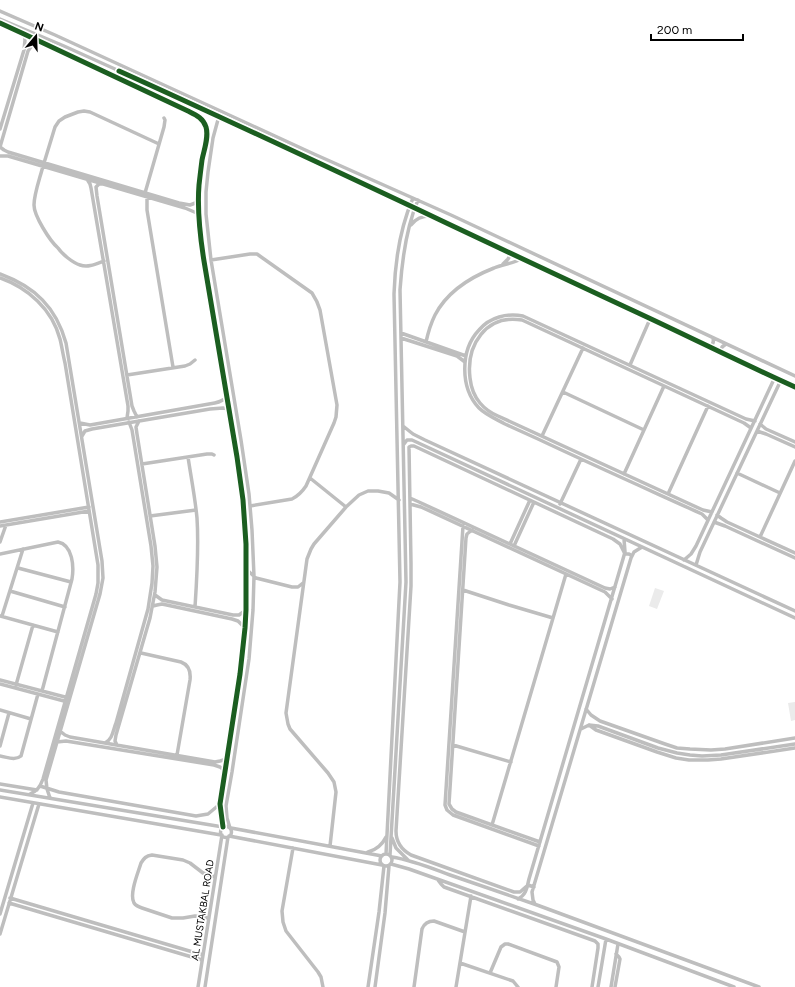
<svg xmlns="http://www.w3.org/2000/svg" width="795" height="987" viewBox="0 0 795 987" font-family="Figtree,sans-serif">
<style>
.green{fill:#ebebeb}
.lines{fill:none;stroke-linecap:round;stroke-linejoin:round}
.minor{stroke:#bebebe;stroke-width:3.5}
.cycleway-casing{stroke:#fff;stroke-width:8}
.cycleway{stroke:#1b5e20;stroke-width:5}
.labels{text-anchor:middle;stroke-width:3;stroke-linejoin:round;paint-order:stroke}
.street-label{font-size:10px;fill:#000;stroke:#fff}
</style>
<rect width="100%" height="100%" fill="#fff"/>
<path class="green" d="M655 588 664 591 657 609 649 606Z
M795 702V720L791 721 788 703Z"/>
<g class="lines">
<path class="minor" d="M0 11 55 35 314 154 451 215 795 376
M0 19 64 46 219 116 410 206 521 259 795 387
M0 23 24 34 188 111C196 115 203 118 206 127 209 137 204 150 202 160 201 168 200 176 199 185 197 210 200 236 204 261L237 457 243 500 246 544V610L245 628 240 674 220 804 223 827
M219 116 213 138 208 172 206 192V214L211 260 241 440 249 494 252 530 254 576 253 610 249 659 232 772 226 806 227 818 230 828
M0 129 24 50 25 40 24 34
M0 147 4 150 8 152 179 203 190 205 198 202
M0 147 28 51 33 44 39 39
M0 156H8L185 208 199 214
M44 163 55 127 59 121 65 117 78 112 84 111 90 112 159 144
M43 166C40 178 34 194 34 205 34 216 50 241 58 248 62 254 73 263 80 265 88 268 96 264 104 261
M87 179 90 184 91 188 128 406V411L127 418
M102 184H99L96 187 97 196 132 406 134 411 137 417
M145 193 164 127 165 120 164 118
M147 197V210L173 367
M411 225C416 218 422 216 430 216
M211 260 250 254H257L312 293C316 299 318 303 320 310L337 405 336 417 334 423 306 486C302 492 298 496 292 499L250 506
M503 264 508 259 511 254
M0 274C35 287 56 307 66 343L102 561 103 578 100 594 46 780 47 789 50 798
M0 278C28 288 52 309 60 339 62 347 63 355 65 363L98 565V583L96 594 43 779C40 787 37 791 30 794
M401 333 466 356
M401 338 457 356 465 362
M426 342C428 333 431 323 435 315 447 292 471 277 494 268 503 264 512 264 521 259
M709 346C713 345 714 342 713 338
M722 353 721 350 722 347 726 344
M630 365 650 319
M127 375 185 366 190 364 195 360
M563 392 644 430
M80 423 90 425 209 404C216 403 222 402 227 397
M760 424 766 429 795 442
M403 426 413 434 425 440 795 611
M757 431 766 434 795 447
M82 436 85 431 92 429 210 409 223 408 229 409
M542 436 583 348
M404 444 407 440H412L795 618
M188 457C191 477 195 497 197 518 199 548 197 577 195 607
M142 464 207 454H212L214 455
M737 473 780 493
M624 474 664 386
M310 478 346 507
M668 494 708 406
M410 498 419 502 605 588 610 589 615 587
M410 504 421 507 605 592 612 599
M560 504 581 459
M712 512 703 510 498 416C491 413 485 409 480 403 474 396 471 387 470 378 466 345 486 314 522 320L744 423 751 428
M717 515 721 518 727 522 795 553
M150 516 196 510
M708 520 702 514C647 489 593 465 538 439 527 434 516 429 505 424 496 419 486 415 479 408 460 388 460 350 479 330 490 317 507 313 523 316L746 419 755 421
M0 522 89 507
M714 522 725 526 795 558
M0 526 89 511
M463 526 445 805 447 810 453 815 539 846
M472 530 467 534 466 538 449 804 452 809 456 812 540 842
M760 537 795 461
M0 542 6 525
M510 544 530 500
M514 546 534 502
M0 554 58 542C73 545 74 567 72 579L42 691
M684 560 691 554 696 546 775 377
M696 565 700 552 781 380
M18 568 71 582
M246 569 256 578 292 587H298L303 583
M463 590 509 605 553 618
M10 591 65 607
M155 595 162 600 233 615H239L246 610
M153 606 157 605 162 604 232 619 238 621 245 628
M0 616 58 632
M2 616 23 549
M141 653 181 662C189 665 191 671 190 680L177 755
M0 680 65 697
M0 684 64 701
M16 685 33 625
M586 709 591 715 600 721 665 744 677 748 690 749 711 750 725 749 795 738
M0 710 31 719
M589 725 596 730 657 752 676 758 689 760H708L721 759 795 748
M581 729 589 725 598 726 658 748 677 753 690 755 702 756 721 755 795 744
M60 731 65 735 70 737 215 762 220 761 227 759
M57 742 66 741 214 765 220 767 225 771
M105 743C113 739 113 730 116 723L148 609 152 583 153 566 151 546 132 430 129 422
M117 745 115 741 116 735 150 618 155 592 157 567 155 546 137 434 136 427 139 421
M453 745 511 762
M0 746 9 713
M0 756C7 757 15 761 21 756L38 694
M0 784 37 790
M40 786 59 792 196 816 208 814 220 804
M0 790 223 827
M0 797 221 835
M492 825 566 574
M220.5 832a5.5 5.5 0 1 1 11 0a5.5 5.5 0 1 1-11 0Z
M231 828 382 856
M229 836 382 865
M392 838 396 848 408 860
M330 846 336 792 334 782 328 773 290 729 288 724 286 713 307 559 311 549 314 544 346 507 359 495 368 491H378L389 493 399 500
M293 848 282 911 283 922 286 931 318 972 321 977 323 987
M368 852C376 850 382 845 386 837
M380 860a6 6 0 1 1 12 0a6 6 0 1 1-12 0Z
M386 854 400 582 394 294C395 262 400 228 413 198
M390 855 406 582 400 290C402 260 406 228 418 200
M392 857C412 860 431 868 450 875 479 885 508 895 537 905L759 987
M391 864 409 869 606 939 734 987
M438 880 441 884 444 887 595 941 598 944V948L592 987
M534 887 528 885 520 892H514L411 855C402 850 396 842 396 831L411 586V563L409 447 411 446H414L613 539 620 544 625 554H629L632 556
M10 898 203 955
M518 899C527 894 527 887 529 879L623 559 625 552 624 539
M9 903 202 960
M535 904 533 900 532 892 631 558 634 552 642 547
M0 914 33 803
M209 918 195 916 183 918H172L142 908C139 907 136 906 134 903 129 894 138 873 141 863 144 858 146 856 152 855L183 860 190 863 203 873 215 877
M0 934 39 804
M460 963 513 981 518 987
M490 973 501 947 505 944H508L557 962 559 967 556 987
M198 987 222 835
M205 987 228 837
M368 987 379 912 384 866
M375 987 385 913 389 866
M414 987 422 929C424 924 428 921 434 921L465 932
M456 987 471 896
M598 987 606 939
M611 987 618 944
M615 987 620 959 619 957 616 954"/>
<g class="cycleway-casing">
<path id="cycleway" d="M0 23 24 34 188 111C196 115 203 118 206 127 209 137 204 150 202 160 201 168 200 176 199 185 197 210 200 236 204 261L237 457 243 500 246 544V610L245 628 240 674 220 804 223 827
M119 71C297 151 472 236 649 318 698 341 746 365 795 387"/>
</g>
<use href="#cycleway" class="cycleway"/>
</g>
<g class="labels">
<g class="street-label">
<text transform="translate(202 910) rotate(-81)" y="4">AL MUSTAKBAL ROAD</text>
</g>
</g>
<g transform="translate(36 36) rotate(19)" stroke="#ffffff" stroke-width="3" paint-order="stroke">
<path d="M0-3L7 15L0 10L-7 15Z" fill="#000000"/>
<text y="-6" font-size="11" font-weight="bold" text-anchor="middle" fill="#000000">N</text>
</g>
<path d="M651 34v6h92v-6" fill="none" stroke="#000000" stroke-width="2"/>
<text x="657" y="34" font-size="12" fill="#000000" stroke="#ffffff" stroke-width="3" paint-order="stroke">200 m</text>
</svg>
